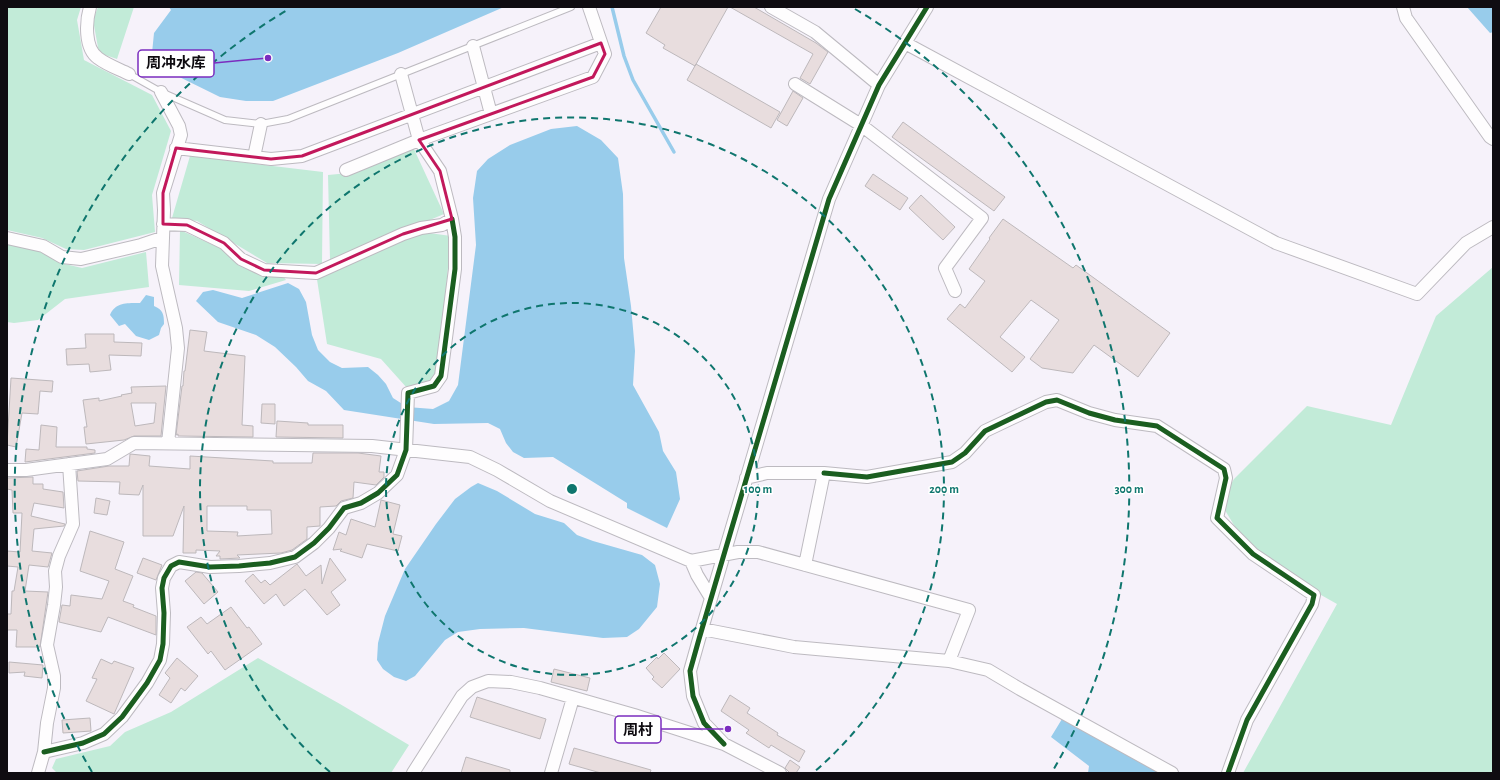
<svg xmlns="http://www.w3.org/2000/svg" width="1500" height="780" viewBox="0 0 1500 780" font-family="'Alegreya Sans','Noto Sans SC',sans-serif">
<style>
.green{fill:#c2ebd8}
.water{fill:#98cceb}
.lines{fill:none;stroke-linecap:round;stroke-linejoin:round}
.stream{stroke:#98cceb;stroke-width:3.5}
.building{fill:#e8ddde;stroke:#bdb8bb;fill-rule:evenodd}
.service-casing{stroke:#bdbac0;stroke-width:8}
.minor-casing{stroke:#bdbac0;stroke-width:14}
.service{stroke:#fefdfe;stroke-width:6}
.minor{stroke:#fefdfe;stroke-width:12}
.cycleway-casing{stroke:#fff;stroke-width:8}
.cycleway{stroke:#1b5e20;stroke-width:5}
.marked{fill:none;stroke:#c2185b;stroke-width:3;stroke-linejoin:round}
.ring{fill:none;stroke:#0f766e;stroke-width:2;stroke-dasharray:7 5}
.centre{fill:#0f766e;stroke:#fff;stroke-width:2}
.ring-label{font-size:12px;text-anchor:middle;font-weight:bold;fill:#0f766e;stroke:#fff;stroke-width:3;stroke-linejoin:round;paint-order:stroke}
.leader{fill:none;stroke:#7b2cbf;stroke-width:1.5}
.callout-dot{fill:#7b2cbf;stroke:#fff;stroke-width:1.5}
.callout{fill:#fff;stroke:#7b2cbf;stroke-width:1.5}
.callout-label{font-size:15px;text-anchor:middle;font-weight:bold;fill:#0f0c11}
</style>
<rect width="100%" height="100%" fill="#f6f2fa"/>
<path class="green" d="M7 7H81L77 20 84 60 152 95 171 131 152 195 155 232 84 250 66 249 42 238 7 230Z
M98 7H134L117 59 99 53 93 20Z
M413 147 444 214 340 258 330 260 328 175 349 173Z
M190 156 323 172 322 264 267 263 197 221 172 218Z
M180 230 222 249 242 267 261 275 280 272 286 280 249 291 179 285Z
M422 232 451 236 438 373 431 382 407 388 381 359 327 344 316 273Z
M7 243 42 250 65 264 82 268 146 252 149 287 65 299 38 320 14 323 7 322Z
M1493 267V773H1243L1337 604 1298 582 1243 540 1220 502 1234 479 1307 406 1391 425 1436 316Z
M258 658 340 704 409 745 391 773H57L52 768 56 759 110 746 125 732 171 712Z"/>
<path class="water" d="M169 7H504L398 53 273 101H246L220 97 151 63 154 33 171 10Z
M1467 7H1493V32L1490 33Z
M577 126 601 140 618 158 623 194 624 258 631 306 635 351 633 385 659 432 663 451 676 472 680 499 667 528 627 508V503L553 457 524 458 513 452 506 443 500 429 488 423 434 424 344 410 326 391 308 381 296 367 275 347 256 335 218 322 196 301 203 292 213 290 242 298 288 283 299 289 306 302 312 335 318 350 330 362 342 368 368 367 378 375 386 384 393 398 407 407 433 409 449 401 458 385 476 245 473 198 477 171 488 159 510 145 551 129Z
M146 295 154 297V306C163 310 164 314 164 324L161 328 159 335 149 340 136 336 125 324 119 326 110 315C115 302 128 303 140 303Z
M478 483 497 491 535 514 564 523 577 535 593 541 642 555 655 565 660 584 657 607 639 629 627 637 603 638 524 628 480 629 458 632 445 640 415 676 406 681 394 677 383 669 377 660 378 643 385 616 405 569 436 524 455 499 471 487Z
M1062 719 1161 773H1088L1089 766 1051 737Z"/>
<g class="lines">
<path class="stream" d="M612 7 624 56 633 80 674 152"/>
</g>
<path class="building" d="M661 7H728L695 66 663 48 665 45 646 33Z
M730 7H754L816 43 828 52 810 84 800 78 813 54Z
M696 64 780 112 771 128 687 80Z
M793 91 803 98 787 126 777 120Z
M903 122 1005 197 994 211 892 137Z
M873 174 908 198 900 210 865 186Z
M921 195 955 227 943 240 909 208Z
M1003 219 1073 268 1076 265 1170 333 1138 377 1094 345 1073 373 1042 368 1030 359 1059 320 1031 300 1000 337 1025 357 1012 372 947 319 960 304 965 308 985 281 969 269 990 239 989 238Z
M190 330 207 332 204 351 245 356 242 425 253 426V437L178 436V434L176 435 182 386H183L184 371H185Z
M85 334H114V342L142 343 141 356 109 355 111 370 90 372 89 364 67 365 66 349 86 348Z
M11 378 53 381 52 392 40 391 38 414 22 413 16 447 7 445Z
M166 386 161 436H134L124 440 86 444 84 427H87L83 400 99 398V401L122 396 121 395 132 393 131 387ZM131 403H156L154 423 135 426Z
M262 404H275V424L261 423Z
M277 421 308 423V425H343V438L276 437Z
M41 425 57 427 56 447H87V449L95 450V453L25 462 26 449 39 450Z
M313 453H358L381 456 379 472H384V477L376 485 354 482 353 498 341 501 336 506 320 507V526L307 527V539L292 550 281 553 237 555 240 558 220 559V556H216L220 551 196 550V553H183L184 506 173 536H143V485L139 495 119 494 120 482 78 481 77 471 109 466H129L130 454 150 456 149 466 190 469V456L273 461V463H312ZM207 506H247V510H271L272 534 237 536 238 532 207 531Z
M33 477V484H43V489L63 492 64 508 34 503 31 516 65 524 64 526 34 529 32 551 52 553 48 567 29 565 25 591 48 592 40 647H16L17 630H7V614H11L12 591H14L18 567 7 566V551L20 552 22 513H13L12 490 7 489V478Z
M96 498 110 501 107 515 94 513Z
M381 500 400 505 393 534 402 536 398 551 367 544 362 558 340 551 342 549 333 550 339 532 346 535 351 519 375 527Z
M90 531 124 542 115 569 133 576 123 601 134 605 133 607 156 616V635L108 617 101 632 59 622 62 605 70 606 71 595 102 599 109 581 80 571Z
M143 558 162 565 156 580 137 573Z
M330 558 346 580 331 592 340 605 327 615 305 589 284 606 276 594 264 604 245 581 253 574 261 583 265 580 270 585 297 564 306 576 321 565 322 584Z
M196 572 202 573 218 592 204 604 185 581Z
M231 607 247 628 249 627 262 644 225 670 211 651 208 654 187 627 201 617 207 624Z
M664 653 680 669 662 688 652 679 654 677 646 668 657 657 658 659Z
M177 658 198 676 185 691 181 688 171 703 159 695 170 678 165 673Z
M101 659 112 664 114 661 134 668 114 714 86 701 97 679 92 678Z
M9 662 43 665 42 678 24 676 25 672 9 673Z
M554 669 590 678 587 691 551 682Z
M730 695 750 708 747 713 778 733 777 735 805 751 799 762 771 745 769 748 746 733 749 730 721 711Z
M477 697 546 719 540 739 470 717Z
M90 718 91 731 63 733 62 720Z
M574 748 651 770 650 773H601L569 764Z
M466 757 510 770V773H461Z
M790 760 800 767 796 773H790L785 768Z"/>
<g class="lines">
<g class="service-casing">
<path id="service" d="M129 74 161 92 225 120 261 124 288 119 571 7"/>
</g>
<g class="minor-casing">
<path id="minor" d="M90 7C86 21 84 48 98 58 107 65 119 69 129 74
M771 7 815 32 879 85
M1403 7 1406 18 1490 137 1493 139
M905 43 1276 243 1417 294 1466 243 1493 227
M473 46 491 114
M795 84 861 125 982 218 945 268 955 291
M161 92 179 126 181 135 163 193 164 210 162 266 176 328 178 348 168 443
M176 148 271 159 302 156 601 43
M254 157 261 124
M346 170 419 140 593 77 605 54 589 7
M163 224 187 225 224 243 241 259 264 270 316 273 403 234 421 228 442 225 452 219 440 171 419 140 401 74
M7 238 43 246 62 257 81 259 141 245 162 238
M7 470H26L107 459 134 443 372 446 470 457 497 470 550 501 691 561
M824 473 867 477 952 462 965 453 985 431 1046 402 1057 400 1089 413 1115 420 1157 426 1224 469 1226 478 1217 518 1253 554 1314 595 1312 604 1247 720 1228 773
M746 478 767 473H824L805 565
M711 598 697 575 691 561 738 552H758L969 610 949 661
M702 629 794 647 949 661 988 670 1020 689 1172 773
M724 744 704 723 693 696 690 671 699 639 829 199 879 85 927 7
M44 752 83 743 104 734 122 717 147 683 160 660 163 644 164 613 162 588 164 578 171 566 179 562 210 567 239 566 270 563 295 557 314 543 329 528 344 508 361 503 378 493 397 475 406 450 408 393 434 386 441 376 455 269V237L452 219
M38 773 44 752 47 723 54 688V676L47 645 54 605 56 587 55 571 59 556 73 524 69 464
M413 773 462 696 472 687 488 681 511 682 540 688 634 715 724 744 780 773
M551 773 573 698"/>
</g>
<use href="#service" class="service"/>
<use href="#minor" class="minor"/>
<g class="cycleway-casing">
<path id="cycleway" d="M824 473 867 477 952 462 965 453 985 431 1046 402 1057 400 1089 413 1115 420 1157 426 1224 469 1226 478 1217 518 1253 554 1314 595 1312 604 1247 720 1228 773
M724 744 704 723 693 696 690 671 699 639 829 199 879 85 927 7
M44 752 83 743 104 734 122 717 147 683 160 660 163 644 164 613 162 588 164 578 171 566 179 562 210 567 239 566 270 563 295 557 314 543 329 528 344 508 361 503 378 493 397 475 406 450 408 393 434 386 441 376 455 269V237L452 219"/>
</g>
<use href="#cycleway" class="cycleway"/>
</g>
<path class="marked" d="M601 43 605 54 593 77 419 140 440 171 452 219 403 234 316 273 264 270 241 259 224 243 187 225 163 224V193L176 148 271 159 302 156Z"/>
<g class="ring">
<circle cx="572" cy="489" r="186"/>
<path d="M330 772A372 372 0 1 1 814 772"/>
<path d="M92 772A557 557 0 0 1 289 9M855 9A557 557 0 0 1 1052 772"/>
</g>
<circle cx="572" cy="489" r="6" class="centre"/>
<g class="ring-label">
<text x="758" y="493">100 m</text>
<text x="944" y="493">200 m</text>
<text x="1129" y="493">300 m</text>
</g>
<path class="leader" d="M268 58L214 63M728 729L661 729"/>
<g class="callout-dot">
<circle cx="268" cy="58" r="4"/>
<circle cx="728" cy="729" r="4"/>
</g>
<g class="callout">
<rect x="138" y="50" width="76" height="27" rx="4"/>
<rect x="615" y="716" width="46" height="27" rx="4"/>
</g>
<g class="callout-label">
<text x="176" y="68">周冲水库</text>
<text x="638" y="735">周村</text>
</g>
<rect width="1500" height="780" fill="none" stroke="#0f0c11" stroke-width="16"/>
</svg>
